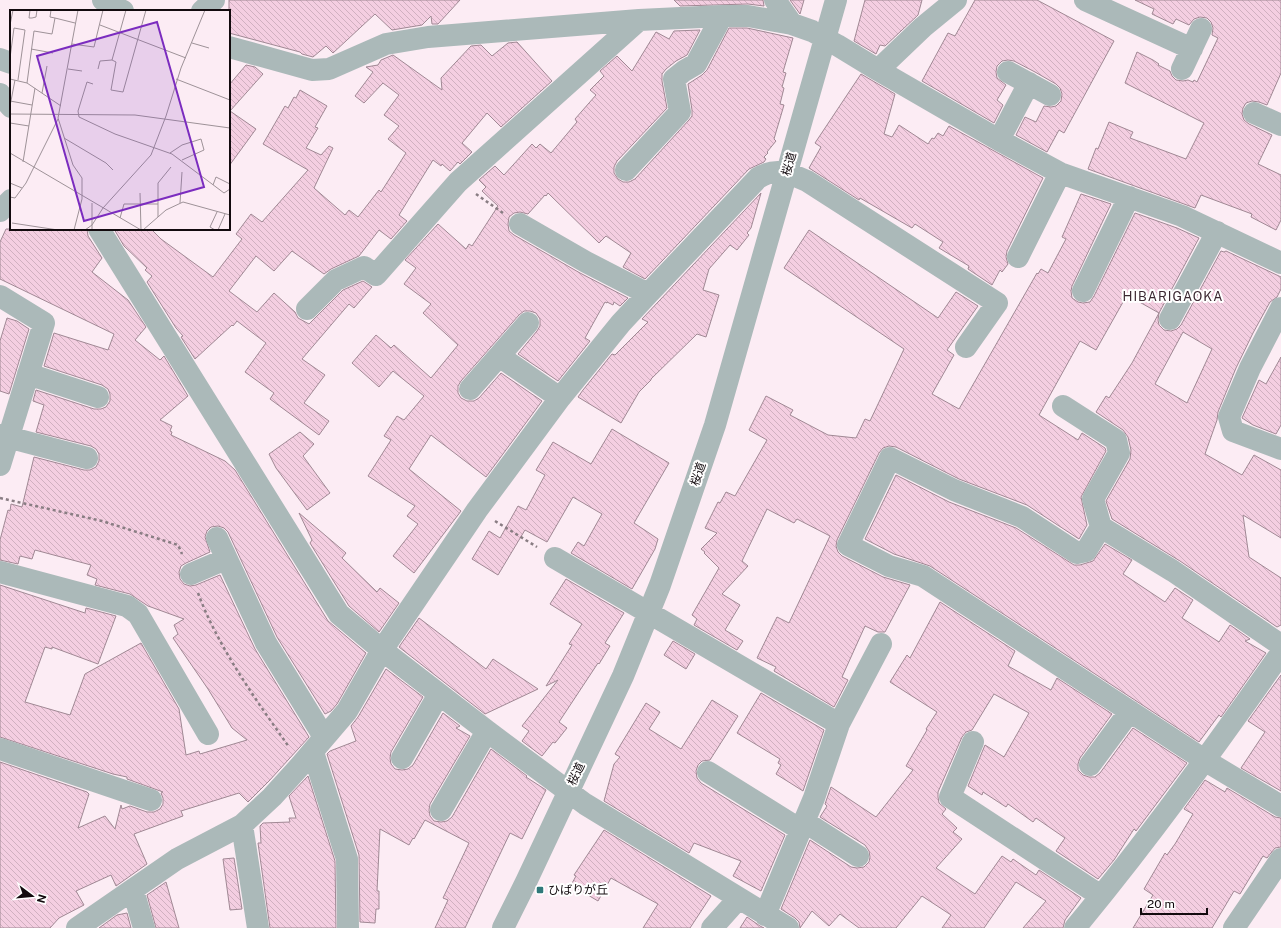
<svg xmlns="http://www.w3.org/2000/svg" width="1281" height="928" viewBox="0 0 1281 928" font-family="'Public Sans','Noto Sans JP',sans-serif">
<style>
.building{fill:url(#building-back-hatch);stroke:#a08894;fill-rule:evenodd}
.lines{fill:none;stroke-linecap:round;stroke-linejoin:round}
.path{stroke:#897d83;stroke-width:2.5;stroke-dasharray:3 3;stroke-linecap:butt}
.minor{stroke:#abb9b9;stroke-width:22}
.poi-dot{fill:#30797a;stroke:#fff;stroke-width:1.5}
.labels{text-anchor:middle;stroke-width:4;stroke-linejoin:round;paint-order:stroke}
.street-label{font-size:12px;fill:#120a0e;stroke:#fff}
.poi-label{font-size:12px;fill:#120a0e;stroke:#fff;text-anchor:start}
.neighbourhood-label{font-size:13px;letter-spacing:1px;fill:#3c2832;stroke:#fff}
.inset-road{fill:none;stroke:#9e9298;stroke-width:1}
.view{fill:#7b2cbf;fill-opacity:0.15;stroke:#7b2cbf;stroke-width:2}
.inset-edge{fill:none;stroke:#120a0e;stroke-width:2}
</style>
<defs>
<pattern id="building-back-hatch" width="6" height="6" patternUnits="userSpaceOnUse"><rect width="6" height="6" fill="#f4cee1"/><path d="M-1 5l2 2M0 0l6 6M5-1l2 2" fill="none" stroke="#d0b0c0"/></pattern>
</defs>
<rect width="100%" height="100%" fill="#fcecf4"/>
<path class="building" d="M229 0H460L438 24H432L431 16 422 25 392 30 375 14 333 53 326 46 313 57 302 54 300 52 229 33Z
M674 0H763L764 6 748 4 680 6Z
M790 0H804L800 14Z
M865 0H922L918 15 885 46 880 45 876 54 854 41Z
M975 0H1037L1114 41 1064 133 1059 130 1047 152 1016 135 1025 117 1036 122 1044 106 1051 107 1056 106 1061 101 1062 94 1060 88 1056 84 1035 72 1014 61 1008 60 1002 61 997 66 996 72 997 78 1006 85 997 100 1003 105 994 123 922 81 948 33 955 36Z
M1135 0H1281V73L1267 105 1259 102 1252 101 1246 103 1243 108 1242 114 1244 120 1249 124 1272 135 1258 164 1281 175V220L1276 230 1251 217 1252 214 1201 195 1195 208 1088 169 1096 148 1098 149 1109 122 1133 132 1130 138 1186 159 1204 123 1125 83 1137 52 1153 60 1159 64 1158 65 1170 71 1172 76 1176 80 1183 81 1188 80 1193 82 1194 80 1197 82 1218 38 1212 35 1213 28 1211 22 1207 18 1200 17 1194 19 1189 25 1176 19 1173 24 1152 14 1154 9Z
M729 28H747L793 38 783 72 786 73 782 87 784 88 780 104 784 105 774 139 776 141 767 152 768 153 764 157 766 159 764 162 749 169 645 279 623 267 631 253 606 236 599 243 548 193 546 196 545 195 528 214 520 212 514 213 509 217 508 224 509 231 514 235 580 273 628 298 620 306 614 302 613 305 607 302V303L605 302 585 338 590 341 558 381 518 354 537 331 540 326V319L536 313 530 311H524L519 315 461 381 458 386V393L461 398 467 401H474L479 398 501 373 542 401 486 477 431 435 409 469 461 511 414 573 393 556 418 524 407 516 415 506 368 476 391 440 384 436 397 416 404 420 424 396 393 371 379 387 352 363 376 335 391 348 394 345 431 378 458 345 423 313 431 304 404 284 416 268 405 260 438 224 466 249 469 244 472 246 498 206 482 191 486 187 479 180 495 166 504 175 532 144 536 148 540 144 551 153 577 122 575 119 596 95 590 90 604 76 600 71 617 56 632 71 656 32 669 39 674 31 700 30 687 55 676 61 666 69 662 74V81L667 108 617 161 614 167V173L618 179 623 182H629L635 179 689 120 692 116V110L688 84 702 75 707 70Z
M517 42 552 81 501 127 487 113 462 143 472 152 460 164 458 162 450 171 442 164 441 166 433 160 399 215 407 221 391 239 379 230 359 256 331 269 324 274 292 251 274 271 256 256 229 291 257 312 274 293 295 312 298 318 309 324 343 290 363 281 372 287 354 308 349 304 302 359 325 375 304 403 329 421 319 435 270 399 274 393 245 372 266 343 237 321 233 326 232 325 195 359 181 337 183 336 176 328 147 282 152 276 145 270 147 268 124 246 114 229H151L161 239 213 277 242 239 236 234 251 214 262 222 308 170 263 144 285 106 288 108 294 97 296 98 300 90 327 106 315 127 318 128 306 148 321 155 329 146 333 148 314 188 345 215 349 210 358 217 379 190 381 192 406 153 388 139 399 126 384 115 399 95 383 83 364 103 355 96 373 72 366 67 378 65 381 60 393 55 442 90 441 78 471 46 481 45 492 56 508 43Z
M246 65 255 67 263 74 230 111 256 129 229 166V85Z
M861 74 895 94 884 134 892 137 899 125 928 144 932 138 934 139 938 133 943 136 949 126 1043 178 1007 251 1006 257 1008 264 1002 272 1000 270 992 285 968 269 969 266 939 248 943 242 915 224 912 228 860 198 859 200 809 168 821 147 815 143Z
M761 193 751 228 747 233 749 235 737 250 730 245 709 269 703 290 719 295 706 337 697 334 651 379V380L639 392 621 423 578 397 583 390 612 354 615 355 648 322 642 319Z
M1081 194 1111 204 1072 286 1071 291 1072 298 1078 302 1083 303 1090 302 1094 296 1135 213 1177 228 1199 238 1159 313 1127 295 1096 350 1080 341 1039 415 1078 440 1082 433 1105 448 1106 451 1081 497 1087 525 1079 539 1027 505 959 479 896 447 889 446 883 448 879 453 837 540 836 546 838 552 842 556 883 577 910 585 885 632H878L865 626 842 677 848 680 834 707 774 671 776 667 757 658 777 617 789 623 830 536 797 519 794 523 767 509 742 561 748 566 722 594 740 605 725 630 743 641 737 650 694 625 697 619 692 615 719 568 704 553 705 552 701 549 717 533 705 528 718 502 720 503 726 492 735 496 767 440 749 430 766 396 793 410 790 415 828 435 856 438 865 419 870 421 904 349 784 268 809 230 938 318 956 292 978 306 947 350 954 355 932 394 959 409 1037 273 1038 274 1041 269 1048 273 1066 239 1062 237Z
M6 229H87L88 236 102 258 92 272 128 300 146 327 135 340 160 360 164 356 188 396 160 420 172 426 170 431 172 432 171 435 225 461 235 470 328 621 366 653 337 704 331 711 325 714 277 637 228 532 224 528 218 526 211 527 207 531 205 537 210 552 186 563 181 566 179 572 180 579 184 584 190 586 196 585 220 575 255 649 309 737 269 781 248 802 239 793 181 811 183 816 134 834 147 864 116 886 111 875 76 891 84 905 59 918 50 928H0V762L87 792 89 794 78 828 105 816 115 829 121 805 122 809 130 806 147 812H154L160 809 163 804V798L161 793 163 792 127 779V777L113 774 0 737V585L85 613 86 608 116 616 98 664 52 647V649L45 647 25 702 70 715 85 674 141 643 179 709 186 755 199 751 200 754 247 740 232 728 208 689 173 638 178 634 174 625 184 619 148 606 130 594 95 585 97 579 87 575 91 565 35 550 32 559 20 556 18 564 0 560V540L8 510 10 511 11 504 22 507 34 457 84 470H90L96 467 99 461V454L96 449 91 446 36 432 44 405 33 401 36 390 94 409H101L106 407 110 401V394L108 389 102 385 44 366 54 333 108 350 114 334 0 279V242Z
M1221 251 1224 252 1226 251 1281 277V289L1277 297 1270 302 1253 333 1236 368 1218 412 1217 420 1205 454 1242 475 1254 455 1281 470V538L1243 515 1249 557 1281 578V625L1277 627 1180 561 1112 519 1106 501 1130 459 1131 450 1128 437 1123 430 1096 412 1106 396 1109 398 1132 363 1159 313 1158 320 1159 325 1164 330 1171 331 1177 329 1181 325ZM1183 332 1212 349 1187 403 1155 384Z
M7 318 17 321 29 329 9 394 0 391V341Z
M1281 357V425L1276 434 1253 425 1242 418 1259 380 1266 384Z
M612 429 669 463 634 523 658 539 655 549 632 589 571 553 578 542 584 546 602 514 573 497 547 542 525 530 498 575 472 559 489 531 500 538 518 506 526 510 545 475 536 470 553 442 591 464Z
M300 432 314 444 303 456 330 493 307 510 276 468 269 454Z
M896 475 949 502 1016 528 1074 565H1080L1093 561 1105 544 1132 560 1123 574 1165 602 1175 588 1193 600 1182 618 1219 642 1230 625 1250 639 1245 641 1266 653 1221 717 1219 715 1199 742 930 566 894 554 865 539Z
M299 513 346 553 342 558 377 592 380 588 399 603 379 632 349 606 310 543 312 540Z
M566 579 624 613 605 643 610 646 599 664 598 663 559 722 567 728 555 743 553 742 542 756 522 741 529 731 522 726 558 680 546 686 572 645 569 644 582 624 550 604Z
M940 602 1015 651 1008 666 1051 690 1057 678 1112 714 1080 758 1078 764V770L1083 775 1089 777H1095L1100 773 1133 728 1187 763 1136 831 1134 829 1114 860 1098 879 1056 851 1065 838 1036 818 1033 822 1008 804 1006 807 983 792 982 795 968 786 985 745 1004 757 1029 713 994 694 972 730 966 732 962 737 938 792V797L939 803 946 809 942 814 957 828 953 832 962 839 936 868 975 894 1002 856 1011 862 1013 859 1036 875 1039 870 1081 898 1065 920 1063 928H1023L1046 901 1016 882 984 928H942L951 915 922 896 896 928H859L840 914 829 926 812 911 800 928 799 922 795 918 781 909 810 840 851 867 857 868 864 867 869 862 870 857 869 851 865 845 820 817 827 806 825 804 831 787 876 817 913 770 906 766 927 730 926 729 937 712 890 682 907 655 910 658Z
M419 618 486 669 493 659 538 689 485 714 399 647Z
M673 641 695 654 686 669 664 655Z
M386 669 423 697 391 752 390 758 391 764 395 769 402 770 408 769 413 765 443 713 460 726 456 728 470 736 430 804 429 810 430 816 434 821 441 822 447 821 452 817 491 749 527 776 526 777 546 790 522 839 510 833 465 928H435L448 900 443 898 469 843 425 820 414 839 413 838 409 845 380 829 377 891H379V909H376L375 923 360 922 359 855 327 754 330 751 356 741 351 726 358 717Z
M1281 675V791L1241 768 1265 732 1248 721Z
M761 693 824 730 803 791 776 774 781 765 778 763 780 759 737 733Z
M712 700 738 716 710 760 702 761 698 765 696 771 697 778 701 783 785 835 761 891 733 876 741 861 694 843 689 853 604 801 614 764 620 757 615 754 646 703 660 712 649 729 681 749Z
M308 776 335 861 336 928H270L259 850 258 843H261L260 826 263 823 290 822 289 818H296L289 796Z
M1205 780 1225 792 1227 788 1275 817 1281 818V847L1275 848 1267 858 1263 856 1240 894 1234 891 1212 928H1133L1153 895 1144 889 1165 853 1167 855 1175 844 1193 814 1184 809Z
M604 830 711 896 690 928H643L658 904 611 878 598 901 571 885 576 876 574 875Z
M234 858 242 909 230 910 223 859Z
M166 882 179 928H156L147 895Z
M127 913 131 928H99L117 915Z
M747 917 760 926 764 928H740Z"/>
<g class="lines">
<path class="path" d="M476 194 503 213
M0 498 102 521 178 545 182 554
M495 521 537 547
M198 593C218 647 256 700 289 747"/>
<path class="minor" d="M103 0 123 11
M775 0 792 24
M1085 0 1192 49
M202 11 214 0
M229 47 312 70 329 69 386 44 428 37 639 20 722 16H748L792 24 812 31 837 45 878 70 999 140 1060 173 1182 216 1281 263
M0 59 11 63
M1182 69 1201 29
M878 70 923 27 956 0
M1008 72 1050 95
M0 94 11 107
M1254 113 1281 125
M999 140 1029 83
M626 170 680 112 674 79 684 71 696 64 722 16
M0 211 11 200
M520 224 586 262 648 294
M99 229 339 614 382 650 487 731 585 804 788 928
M1018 257 1060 173
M1083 291 1129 197
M0 296 44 323 0 465
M1281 308 1250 368 1229 417 1233 431 1281 449
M307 309 336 280 364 267 376 275 458 182 639 20
M1170 319 1217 232
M499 356 560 398
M28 374 98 397
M470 389 528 323
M1063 406 1116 440 1119 453 1093 499 1101 527 1173 571 1281 645
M0 435 87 458
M1101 527 1086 551 1077 553 1022 517 954 490 890 458 848 545 889 566 923 576 1206 761 1281 806
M217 538 266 643 324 737
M555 558 839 724
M0 572 127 606 138 614 208 734
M191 574 226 559
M973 742 950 797 1101 896
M0 749 151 800
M313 752 347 859 348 928
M402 758 439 694
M1090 765 1130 711
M708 772 801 830
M441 810 487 731
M805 822 858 856
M242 825 258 928
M133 890 144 928
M765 915 814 798 839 724 881 644
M77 928 177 859 242 825 272 797 301 765 347 711 382 650 477 510 560 398 621 323 648 294 758 178C776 167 789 173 807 181L997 303 966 347
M503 928 526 882 623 676 660 585 715 425 836 0
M712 928 739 898
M1075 928C1148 840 1215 747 1281 653
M1234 928 1281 859"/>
</g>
<rect class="poi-dot" x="536" y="886" width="8" height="8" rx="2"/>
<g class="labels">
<g class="street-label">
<text transform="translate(789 164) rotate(-74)" y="4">桜道</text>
<text transform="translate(698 474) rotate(-71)" y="4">桜道</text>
<text transform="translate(576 774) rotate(-65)" y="4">桜道</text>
</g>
<g class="poi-label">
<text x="548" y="894">ひばりが丘</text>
</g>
<g class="neighbourhood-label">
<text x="1173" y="301">HIBARIGAOKA</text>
</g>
</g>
<g transform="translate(10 10)">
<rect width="220" height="220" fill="#fcecf4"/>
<path class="inset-road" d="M20 0 19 8H22L26 7 27 0M41 0 40 7 45 8M0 15 3 0M90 15 176 48M182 33 199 38M62 34 84 37 93 0M21 39 43 43M0 48 4 18 15 20 8 70M102 50 106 52 101 80 113 82 136 0M102 50 116 0M58 59 72 61M88 59 90 51 102 50M0 69 17 73M166 69 220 90M83 74 77 72 68 101 69 107 105 124 162 144 214 183 220 179M32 83 37 56M0 91 22 95M0 96 5 70M51 96 17 73 24 21 42 24 45 8 65 13M0 104 125 105 220 118M0 113 19 116M54 128 96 153 103 160M0 143 131 220M160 143 172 135 191 129 194 140 172 150M13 152 25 78M0 173 12 178M203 175 206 167 220 174M130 183 131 220M0 187 5 188 16 173 48 109M82 193V220M170 193 172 162M148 207V173L161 157M110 208 114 194H148M2 213 48 220M64 220 72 189V168L63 155 48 108 68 0M75 220 82 215 93 198 141 145 156 106 171 58 195 0M133 220 156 200 173 192 220 205M205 220 200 217 207 202M208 220 215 204"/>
<path class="view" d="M147 12 194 177 74 211 27 46Z"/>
<rect width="220" height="220" class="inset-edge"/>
</g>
<g transform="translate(32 896) rotate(106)" stroke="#ffffff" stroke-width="3" paint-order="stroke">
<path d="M0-3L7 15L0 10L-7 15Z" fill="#120a0e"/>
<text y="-6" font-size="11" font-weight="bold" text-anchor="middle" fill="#120a0e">N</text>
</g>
<path d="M1141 908v6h66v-6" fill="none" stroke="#120a0e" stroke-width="2"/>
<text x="1147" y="908" font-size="12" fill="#120a0e" stroke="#ffffff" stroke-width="3" paint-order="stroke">20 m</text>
</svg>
